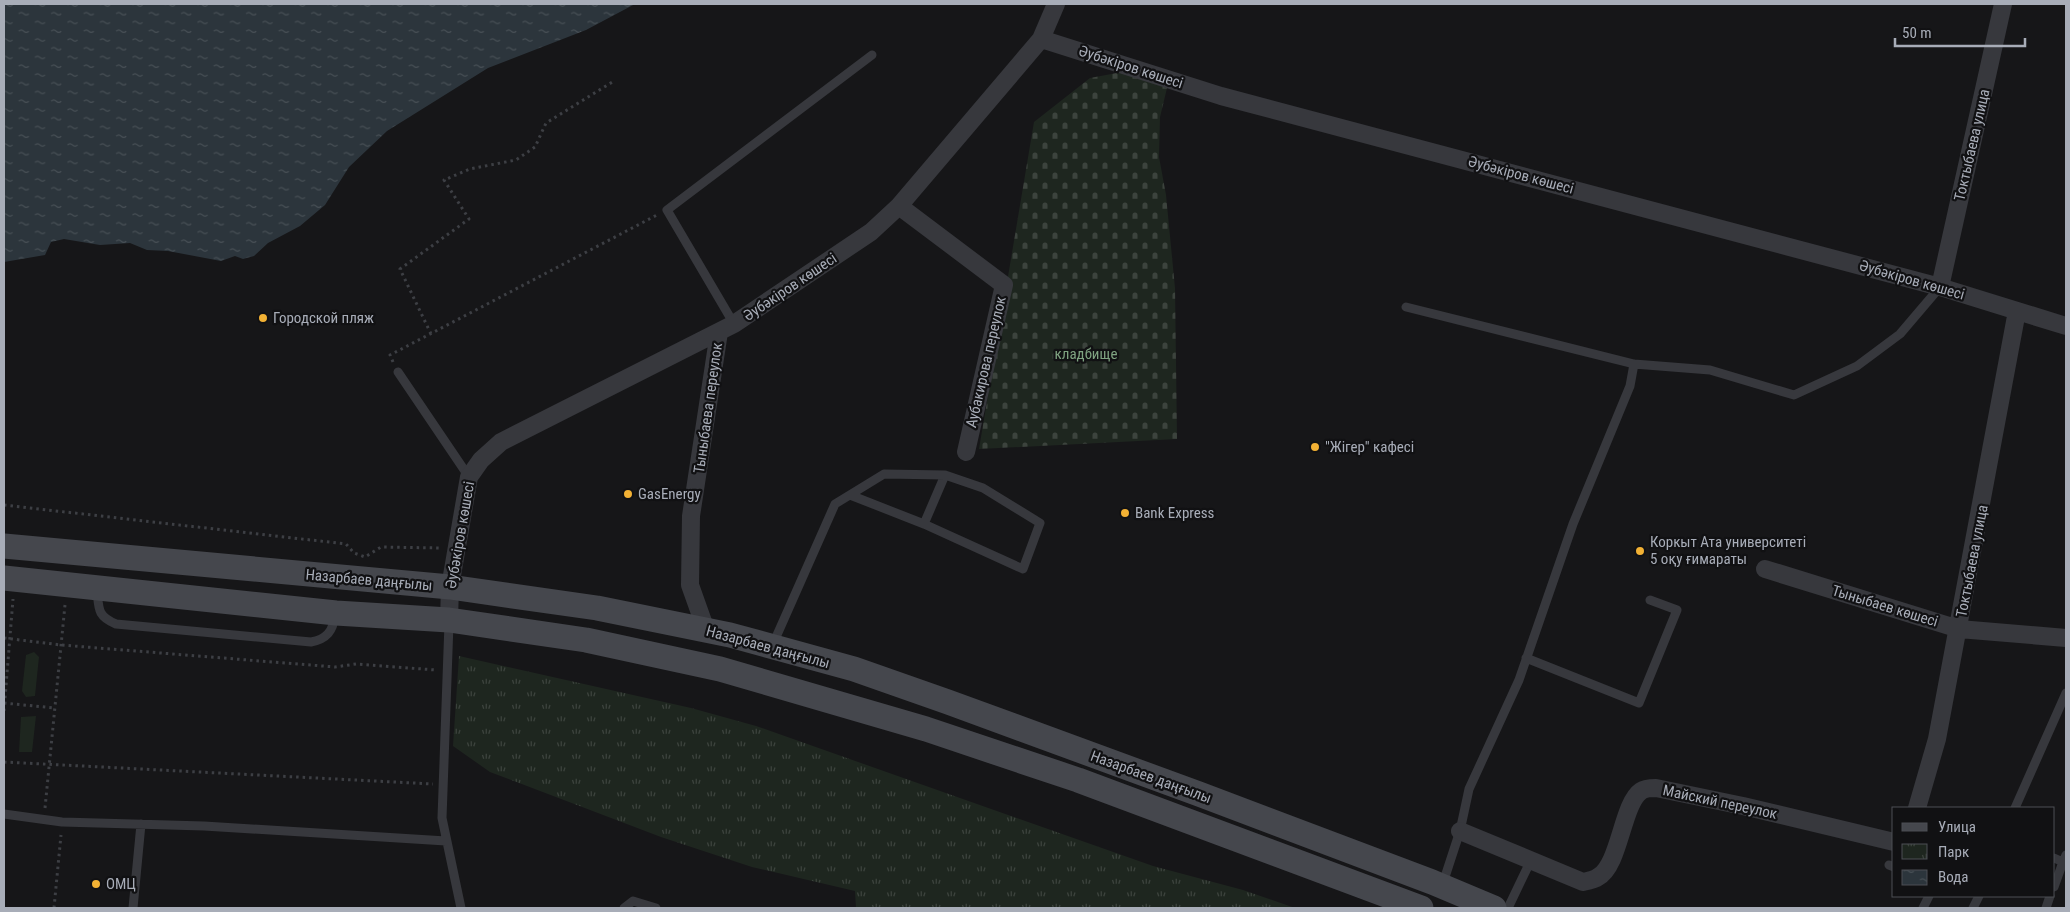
<svg xmlns="http://www.w3.org/2000/svg" width="2070" height="912" viewBox="0 0 2070 912" font-family="'Roboto Condensed',sans-serif">
<style>
.grass{fill:#1e261f}
.cemetery{fill:url(#cemetery-stones)}
.park{fill:url(#park-tufts)}
.water{fill:url(#water-ripples)}
.lines{fill:none;stroke-linecap:round;stroke-linejoin:round}
.path{stroke:#3d3f44;stroke-width:3;stroke-dasharray:2.5 4;stroke-linecap:butt}
.lane{stroke:#37383d;stroke-width:9}
.street{stroke:#37383d;stroke-width:18}
.secondary{stroke:#45474d;stroke-width:25}
.poi-dot{fill:#f2b134;stroke:#111113;stroke-width:2}
.labels{text-anchor:middle;stroke-width:4.5;stroke-linejoin:round;paint-order:stroke}
.street-label{font-size:15px;fill:#a8adb8;stroke:#111113}
.poi-label{font-size:15px;fill:#a8adb8;stroke:#111113;text-anchor:start}
.park-label{font-size:15px;fill:#7fa381;stroke:#111113}
</style>
<defs>
<pattern id="cemetery-stones" width="16" height="16" patternUnits="userSpaceOnUse" patternTransform="scale(1.25)"><rect width="16" height="16" fill="#1e261f"/><path d="M2 7V4a2 2 0 0 1 4 0v3zM10 15v-3a2 2 0 0 1 4 0v3z" fill="#3c433d"/></pattern>
<pattern id="park-tufts" width="24" height="20" patternUnits="userSpaceOnUse" patternTransform="scale(1.25)"><rect width="24" height="20" fill="#1e261f"/><path d="M3 7l-1-3M5 7V3M7 7l1-3M15 17l-1-3M17 17v-4M19 17l1-3" fill="none" stroke="#3c433d"/></pattern>
<pattern id="water-ripples" width="26" height="14" patternUnits="userSpaceOnUse" patternTransform="scale(1.25)"><rect width="26" height="14" fill="#2c353c"/><path d="M2 4q2-2 4 0t4 0M15 11q2-2 4 0t4 0" fill="none" stroke="#485056"/></pattern>
</defs>
<rect width="100%" height="100%" fill="#161618"/>
<path class="grass" d="M34 652 39 657 35 696 26 697 22 691 26 655Z
M36 716 32 752H19L21 717Z"/>
<path class="cemetery" d="M1122 72 1167 88 1160 117 1159 157 1166 195 1175 288 1177 439 979 449 1034 122 1090 78Z"/>
<path class="park" d="M459 656 691 708 756 726 1153 866 1243 890 1295 908H856L855 891 752 867 661 837 490 772 453 746Z"/>
<path class="water" d="M4 4H635L586 30 488 68 387 131 349 167 325 205 300 226 268 243 254 256 243 259 235 256 221 261 168 251 147 250 130 243 100 245 64 239 51 242 45 255 4 262Z"/>
<g class="lines">
<path class="path" d="M431 334 400 269 469 219 444 180 470 169 516 160 535 147 546 123 614 81
M393 362 390 355 657 215
M4 505 346 544 354 553 365 557 381 547 441 548
M4 638 61 645 335 667 356 664 436 670
M4 703 55 708
M4 711 13 599
M4 762 433 784
M45 808 65 605
M54 908 61 835"/>
<path class="lane" d="M1406 307 1634 364 1710 370 1794 395 1857 366 1900 334 1940 287
M734 324 667 210 872 55
M398 372 469 477
M924 524 945 475
M97 590C99 609 97 616 116 624L311 642C327 639 333 631 335 615
M449 623 442 818 461 908
M773 644 835 504 884 474 945 475 983 488 1040 523 1023 569 924 524 850 495
M1526 658 1639 703 1677 610 1650 600
M2015 808 2066 693
M4 814 62 822 204 826 446 841
M2054 858 2063 862 2066 855
M1889 865 1894 867
M1442 886 1460 831 1469 789 1519 680 1573 524 1630 386 1634 364
M2054 887 2063 862 2066 863
M133 908 141 824
M624 908 633 901 656 908
M1508 908 1531 860
M1923 908 1929 896
M1973 908 1979 896
M2046 908 2050 896"/>
<path class="street" d="M1041 39 1221 96 1940 287 2066 326
M899 206 1004 285 966 452
M1940 287 2003 4
M1765 569 1959 629 2066 638
M449 620 450 587 469 477 481 460 501 442 734 324 871 232 899 206 1041 39 1056 4
M706 630 690 585 691 516 719 332
M1917 808 1937 739 2017 311
M1460 831 1583 882C1588 881 1594 880 1598 877 1620 865 1622 804 1641 791 1645 788 1651 788 1656 788L1743 806 1894 842"/>
<path class="secondary" d="M4 546 450 587 597 608 730 635 854 669 948 702 1199 794 1432 882 1494 908
M4 578 336 613 449 620 586 640 720 669 926 729 1078 780 1421 908"/>
</g>
<g class="poi-dot">
<circle cx="263" cy="318" r="5"/>
<circle cx="1315" cy="447" r="5"/>
<circle cx="628" cy="494" r="5"/>
<circle cx="1125" cy="513" r="5"/>
<circle cx="1640" cy="551" r="5"/>
<circle cx="96" cy="884" r="5"/>
</g>
<g class="labels">
<g class="street-label">
<text transform="translate(1131 67) rotate(18)" y="5">Әубәкіров көшесі</text>
<text transform="translate(1972 145) rotate(-77)" y="5">Токтыбаева улица</text>
<text transform="translate(1521 175) rotate(15)" y="5">Әубәкіров көшесі</text>
<text transform="translate(1912 280) rotate(16)" y="5">Әубәкіров көшесі</text>
<text transform="translate(790 287) rotate(-34)" y="5">Әубәкіров көшесі</text>
<text transform="translate(986 362) rotate(-77)" y="5">Аубакирова переулок</text>
<text transform="translate(708 408) rotate(-82)" y="5">Тыныбаева переулок</text>
<text transform="translate(460 535) rotate(-80)" y="5">Әубәкіров көшесі</text>
<text transform="translate(1972 561) rotate(-79)" y="5">Токтыбаева улица</text>
<text transform="translate(369 580) rotate(5)" y="5">Назарбаев даңғылы</text>
<text transform="translate(1885 606) rotate(17)" y="5">Тыныбаев көшесі</text>
<text transform="translate(768 647) rotate(15)" y="5">Назарбаев даңғылы</text>
<text transform="translate(1151 777) rotate(20)" y="5">Назарбаев даңғылы</text>
<text transform="translate(1720 802) rotate(12)" y="5">Майский переулок</text>
</g>
<g class="poi-label">
<text x="273" y="323">Городской пляж</text>
<text x="1325" y="452">"Жігер" кафесі</text>
<text x="638" y="499">GasEnergy</text>
<text x="1135" y="518">Bank Express</text>
<text x="1650" y="547">Коркыт Ата университеті<tspan x="1650" dy="17">5 оқу ғимараты</tspan></text>
<text x="106" y="889">ОМЦ</text>
</g>
<g class="park-label">
<text x="1086" y="359">кладбище</text>
</g>
</g>
<rect width="2070" height="912" fill="none" stroke="#a8adb8" stroke-width="10"/>
<rect x="1892" y="807" width="162" height="90" fill="#111113" stroke="#4d4f55"/>
<rect x="1902" y="823" width="25" height="8" fill="#45474d" stroke="#4d4f55"/>
<text x="1938" y="832" font-size="15" fill="#a8adb8">Улица</text>
<rect x="1902" y="844" width="25" height="15" fill="url(#park-tufts)" stroke="#4d4f55"/>
<text x="1938" y="857" font-size="15" fill="#a8adb8">Парк</text>
<rect x="1902" y="870" width="25" height="15" fill="url(#water-ripples)" stroke="#4d4f55"/>
<text x="1938" y="882" font-size="15" fill="#a8adb8">Вода</text>
<path d="M1895 38v8h130v-8" fill="none" stroke="#a8adb8" stroke-width="2.5"/>
<text x="1902" y="38" font-size="15" fill="#a8adb8" stroke="#111113" stroke-width="4" paint-order="stroke">50 m</text>
</svg>
